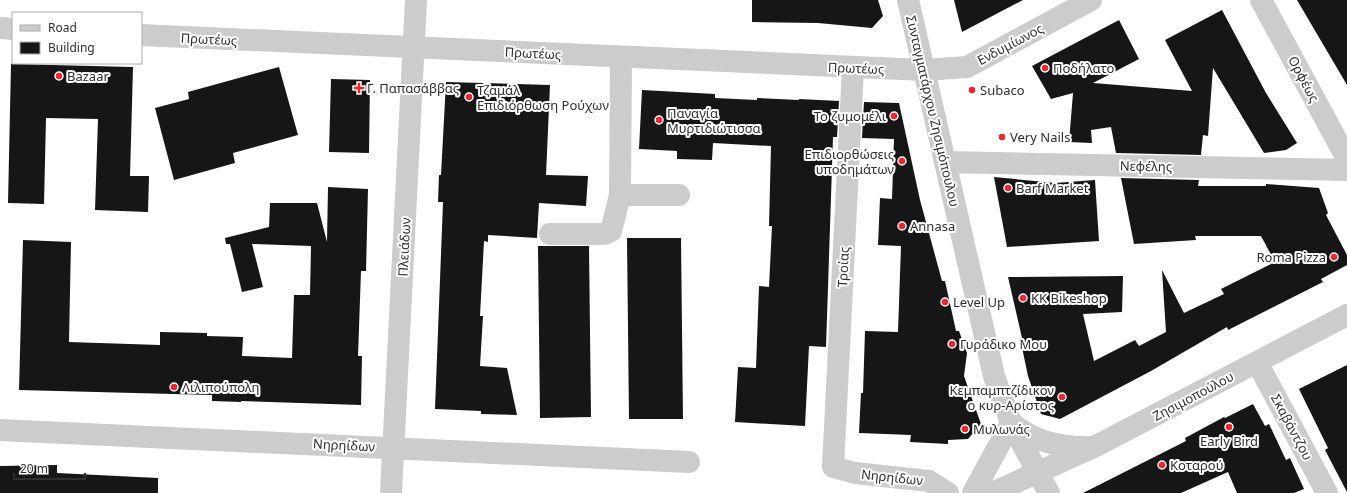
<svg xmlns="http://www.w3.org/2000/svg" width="1347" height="493" viewBox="0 0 1347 493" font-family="'Noto Sans',sans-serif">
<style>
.building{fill:#161616}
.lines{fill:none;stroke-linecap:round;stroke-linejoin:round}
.minor{stroke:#ccc;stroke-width:22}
.poi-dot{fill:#f1252d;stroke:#fff;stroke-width:1.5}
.labels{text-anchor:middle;stroke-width:4;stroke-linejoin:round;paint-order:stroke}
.street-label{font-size:13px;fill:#2f2f2f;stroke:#fff}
.poi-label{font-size:13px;fill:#2f2f2f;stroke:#fff;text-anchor:start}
</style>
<rect width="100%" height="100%" fill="#fff"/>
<path class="building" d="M752 0H878L883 16 872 28 818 23 752 22Z
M954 0H1023L962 32Z
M1297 0H1347V85Z
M1222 10 1266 93 1297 143 1286 150 1264 153 1213 68 1208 136 1203 135 1201 155 1116 153 1111 127 1091 130 1092 143 1069 142 1073 93 1051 99 1032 66 1119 20 1139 59 1093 83 1192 91 1165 40Z
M11 64 133 67 130 176H149L148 212 95 210 98 119 46 118 44 204 8 203Z
M279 67 298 135 233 153 235 163 174 180 155 108 189 99 188 92Z
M331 79 370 80 369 153 329 152Z
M446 82 550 85 546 175 588 176 586 206 539 203 537 238 488 235V242L484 241 480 316H483L480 366 507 368 517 415 481 414V411L435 409 443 202H438L439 175H441Z
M642 90 715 94V98L757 100V98L799 100V99L839 101 837 137H833L826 347 809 346 805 426 735 422 738 367 756 368 759 286 769 287 772 226H769L771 146 713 143 712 160 677 159V151L639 149Z
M864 102 899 103 920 200 942 281H945L956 331H959L967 353 964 376 981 424 968 439 948 440V444L910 442 911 435 859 433 861 393H863L865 331 898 332 901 246 878 245 880 198 892 199 894 139 862 138Z
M994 177 1055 183 1095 180 1099 241 1007 247Z
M1121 178 1199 180 1198 186H1266V184L1319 188 1328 213 1326 215 1347 255V265L1321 279 1323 282 1228 330 1227 327 1151 371 1060 419 1041 414 1028 376 1020 338H1022L1008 277 1123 276 1122 312 1083 314 1094 361 1135 340 1139 346 1166 332 1162 270 1184 313 1224 294 1221 289 1275 262 1261 236H1195L1196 240 1134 244Z
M328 187 368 189 366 271H361L358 356H362L361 405 241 401V402L212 401V395L19 390 23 240 71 242 69 342 160 345V332L207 333V336L243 337 242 356 292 358 294 295H310L311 246 252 244 263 287 242 292 230 244H226L225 238 269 227 270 203H317L327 242Z
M627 238H681L683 419H629Z
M538 246H589L591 417 540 418Z
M1347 365V492L1325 450 1328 448 1299 389Z
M1253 404 1265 426 1269 424 1286 460 1290 458 1304 489 1294 493H1237L1228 472 1181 493H1083L1186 441 1185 438 1224 417 1225 418Z
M57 465V473L158 478V493H0V466Z"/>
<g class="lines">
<path class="minor" d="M908 0 994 376 1011 423 1049 493
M1261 0 1347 159
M0 28 13 29
M141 35 924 70 967 67 1091 0
M853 68 833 467 855 473 929 481 948 493
M945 162 1347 170
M620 195H679
M550 234H605L611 231 620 195 621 57
M1257 362 1327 493
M1013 424C1035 442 1062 448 1091 447
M0 430 689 462
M391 493 416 0
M973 493 1011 423
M992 493 1096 446 1347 315"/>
</g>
<g class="poi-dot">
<circle cx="1045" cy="68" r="4"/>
<circle cx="59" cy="76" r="4"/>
<path d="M357 82h4v4h4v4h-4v4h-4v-4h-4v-4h4z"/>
<circle cx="972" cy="90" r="4"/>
<circle cx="469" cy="97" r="4"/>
<circle cx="894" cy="116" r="4"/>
<circle cx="659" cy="120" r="4"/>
<circle cx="1002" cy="137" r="4"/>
<circle cx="902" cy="161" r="4"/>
<circle cx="1008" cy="188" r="4"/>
<circle cx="902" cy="226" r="4"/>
<circle cx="1334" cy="257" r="4"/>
<circle cx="1023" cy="298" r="4"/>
<circle cx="945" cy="302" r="4"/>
<circle cx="952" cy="344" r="4"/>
<circle cx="174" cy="387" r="4"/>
<circle cx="1062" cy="397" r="4"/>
<circle cx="1229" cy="427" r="4"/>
<circle cx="965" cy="429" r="4"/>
<circle cx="1162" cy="465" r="4"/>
</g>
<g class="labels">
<g class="street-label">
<text transform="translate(209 39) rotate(3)" y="5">Πρωτέως</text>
<text transform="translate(1010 44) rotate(-28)" y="5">Ενδυμίωνος</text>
<text transform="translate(533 53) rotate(3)" y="5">Πρωτέως</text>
<text transform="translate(856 68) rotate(2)" y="5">Πρωτέως</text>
<text transform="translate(1304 79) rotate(62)" y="5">Ορφέως</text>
<text transform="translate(933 111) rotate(77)" y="5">Συνταγματάρχου Ζησιμόπουλου</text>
<text transform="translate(1146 166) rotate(1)" y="5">Νεφέλης</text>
<text transform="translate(404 247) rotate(-87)" y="5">Πλειάδων</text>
<text transform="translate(843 267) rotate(-87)" y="5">Τροίας</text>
<text transform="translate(1193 396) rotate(-28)" y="5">Ζησιμοπούλου</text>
<text transform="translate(1292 427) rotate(62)" y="5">Σκαβάντζου</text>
<text transform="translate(344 445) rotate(3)" y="5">Νηρηίδων</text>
<text transform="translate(892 477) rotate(6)" y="5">Νηρηίδων</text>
</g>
<g class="poi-label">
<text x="1053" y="73">Ποδήλατο</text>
<text x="67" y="81">Bazaar</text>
<text x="367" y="93">Γ. Παπασάββας</text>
<text x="477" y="95">Τζαμάλ<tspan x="477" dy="15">Επιδιόρθωση Ρούχων</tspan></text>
<text x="980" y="95">Subaco</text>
<text x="667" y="118">Παναγία<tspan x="667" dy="15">Μυρτιδιώτισσα</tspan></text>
<text x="886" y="121" text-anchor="end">Το ζυμομέλι</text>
<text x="1010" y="142">Very Nails</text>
<text x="894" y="159" text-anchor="end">Επιδιορθώσεις<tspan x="894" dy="15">υποδημάτων</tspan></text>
<text x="1016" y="193">Barf Market</text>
<text x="910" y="231">Annasa</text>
<text x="1326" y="262" text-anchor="end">Roma Pizza</text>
<text x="1031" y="303">KK Bikeshop</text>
<text x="953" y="307">Level Up</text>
<text x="960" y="349">Γυράδικο Μου</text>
<text x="182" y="392">Λιλιπούπολη</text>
<text x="1054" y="395" text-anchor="end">Κεμπαμπτζίδικον<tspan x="1054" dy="15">ο κυρ-Αρίστος</tspan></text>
<text x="973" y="434">Μυλωνάς</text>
<text x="1229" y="446" text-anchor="middle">Early Bird</text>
<text x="1170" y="470">Κοταρού</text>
</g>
</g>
<rect x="12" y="12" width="130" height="52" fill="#ffffff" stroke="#acacac"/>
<rect x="20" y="25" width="20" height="6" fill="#cccccc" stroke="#acacac"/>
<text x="48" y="32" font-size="12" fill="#2f2f2f">Road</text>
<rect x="20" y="42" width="20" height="12" fill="#161616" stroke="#acacac"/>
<text x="48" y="52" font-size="12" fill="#2f2f2f">Building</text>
<path d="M14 473v6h71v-6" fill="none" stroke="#2f2f2f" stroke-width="2"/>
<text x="20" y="473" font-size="12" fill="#2f2f2f" stroke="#ffffff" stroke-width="3" paint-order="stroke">20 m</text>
</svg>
